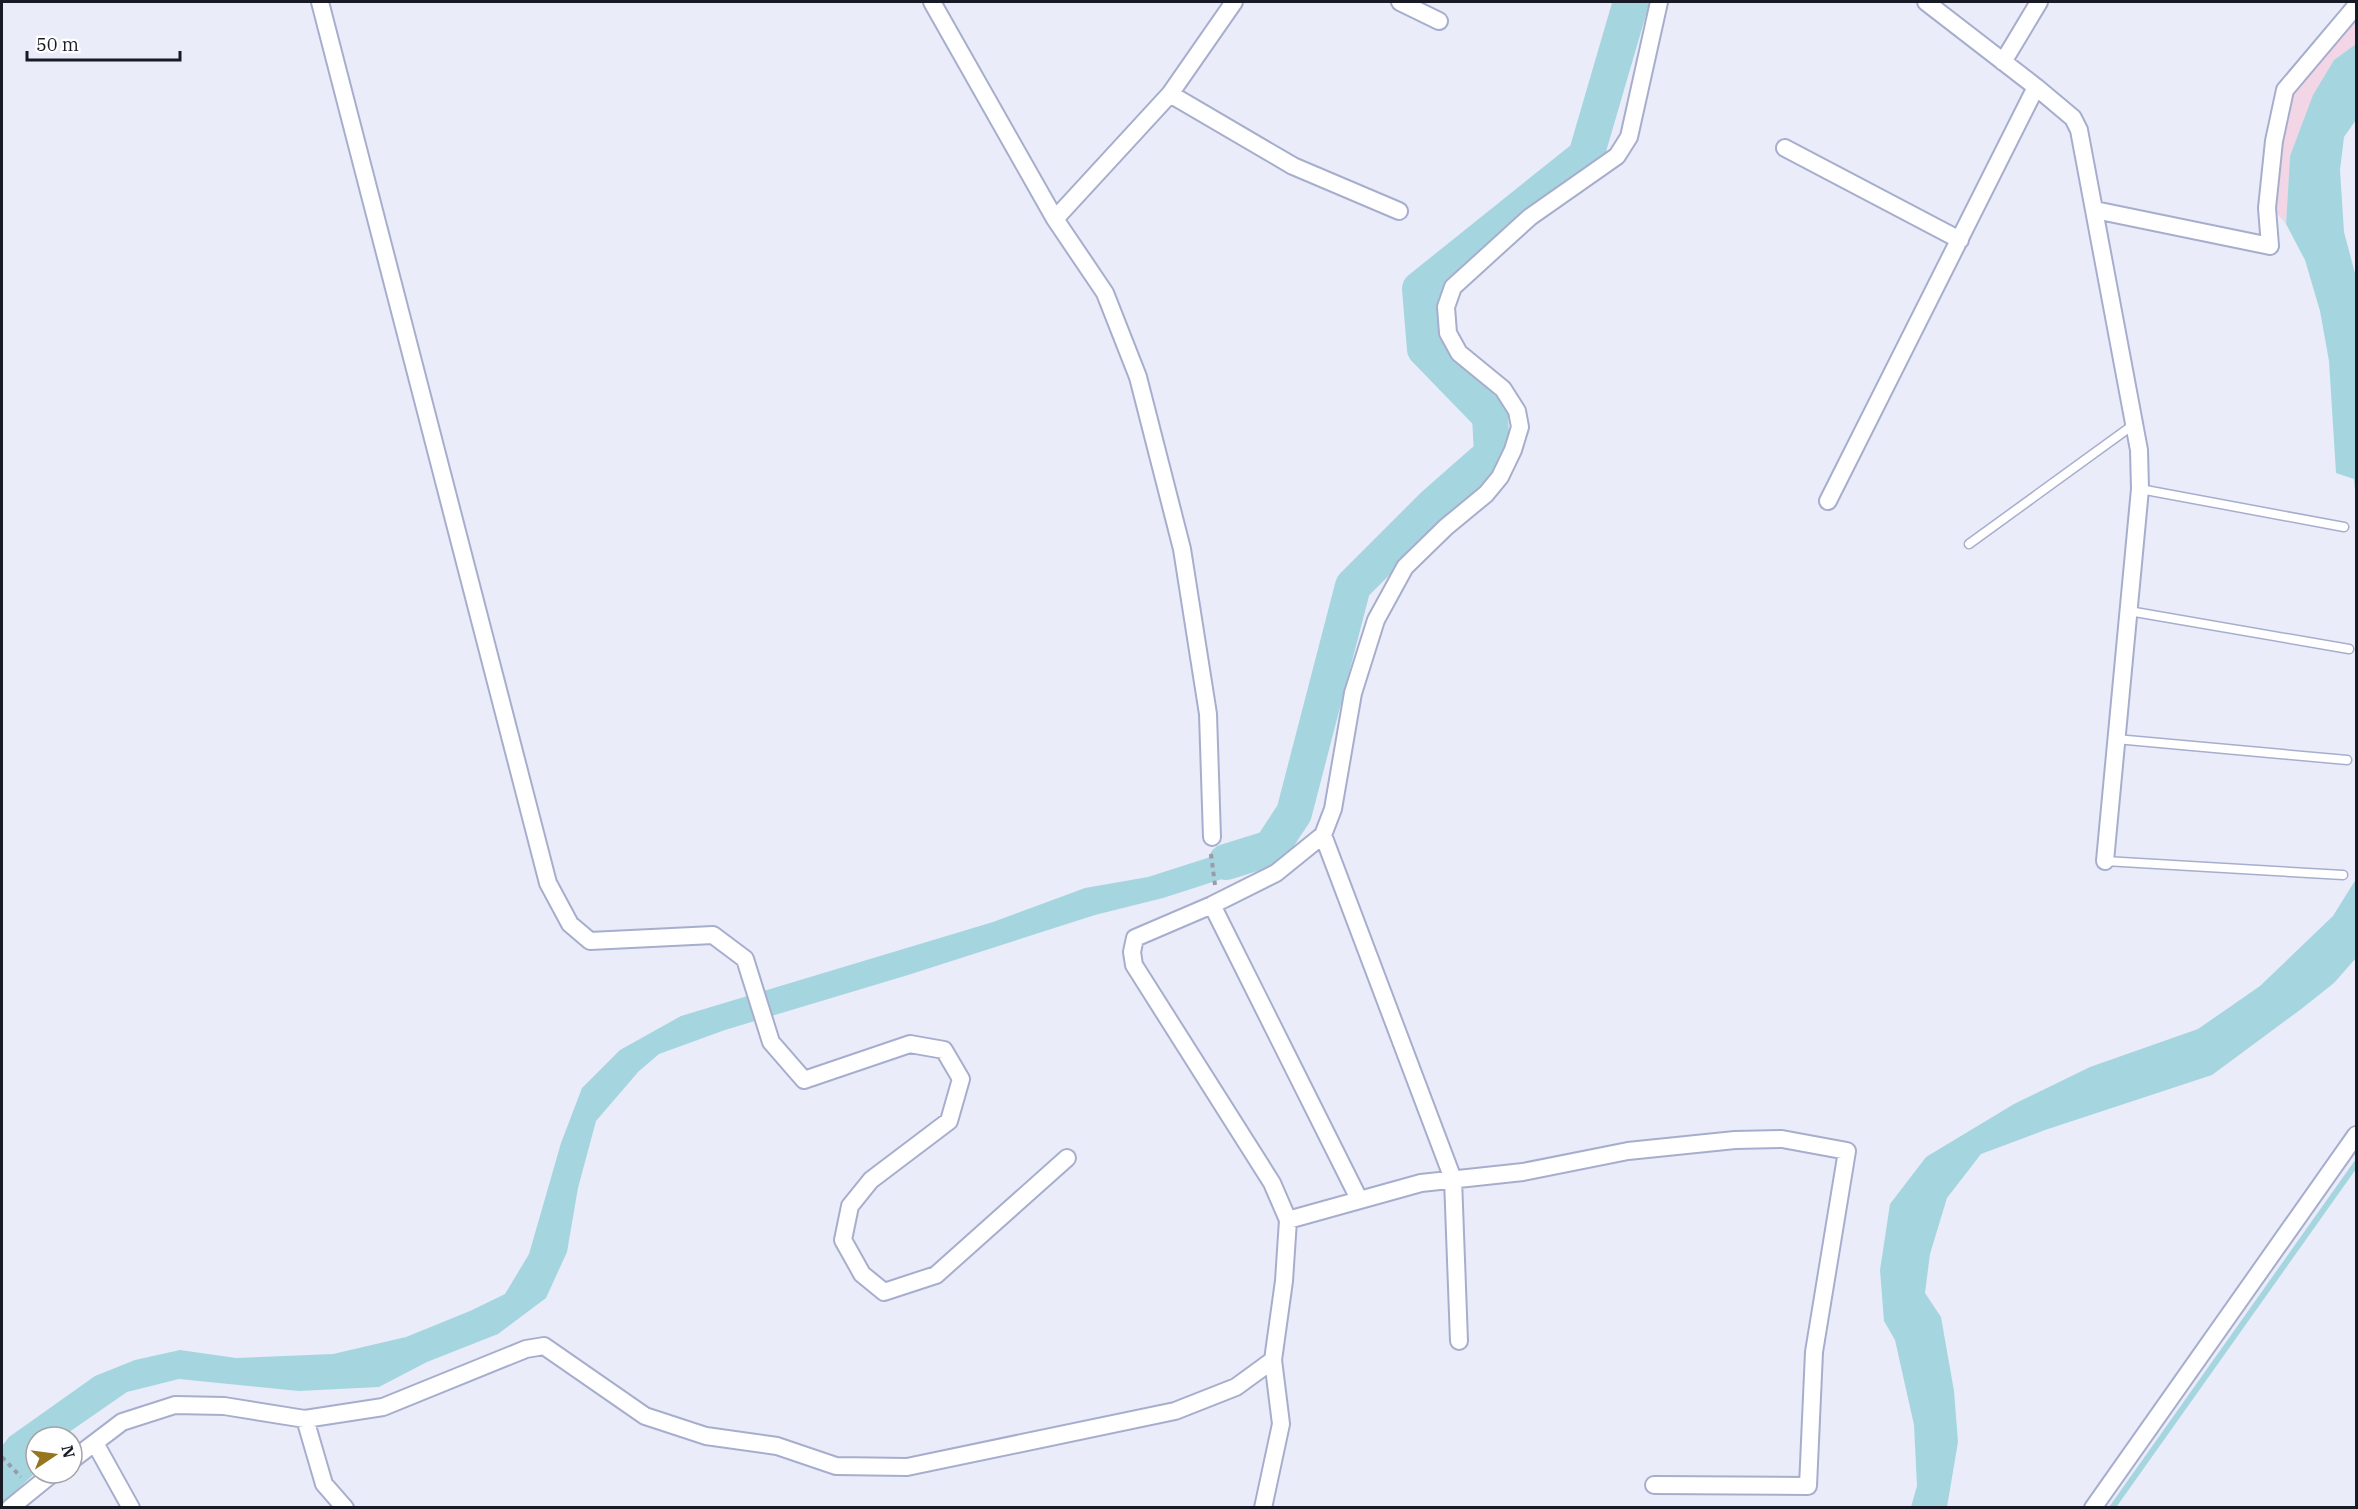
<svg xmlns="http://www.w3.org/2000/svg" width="2358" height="1509" viewBox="0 0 2358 1509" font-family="'IBM Plex Serif',serif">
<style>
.green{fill:#f3d6e5}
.water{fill:#a5d6df}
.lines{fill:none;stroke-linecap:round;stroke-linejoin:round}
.stream{stroke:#a5d6df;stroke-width:6}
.river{stroke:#a5d6df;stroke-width:36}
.lane-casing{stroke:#a7aecd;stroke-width:11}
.street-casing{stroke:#a7aecd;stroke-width:20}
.path{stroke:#9a9ca9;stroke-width:4;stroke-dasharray:4.5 4.5;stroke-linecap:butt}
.lane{stroke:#fff;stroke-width:8}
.street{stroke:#fff;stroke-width:16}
</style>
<rect width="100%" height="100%" fill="#eaecfa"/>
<path class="green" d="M2356 18V44L2334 60 2314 95 2290 156 2286 224 2273 209 2277 157 2290 97Z"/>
<path class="water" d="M2356 44V120L2344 137 2340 170 2344 232 2356 277V502L2354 479 2336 473 2329 361 2320 311 2305 260 2286 224 2290 156 2313 95 2334 60Z
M1251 844 1271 848 1259 864 1222 879 1163 898 1095 915 908 975 725 1030 659 1054 639 1071 596 1121 578 1188 567 1252 546 1298 498 1334 427 1362 379 1387 299 1391 179 1379 127 1392 62 1437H36V1472L2 1504V1446L9 1437 95 1376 135 1360 180 1350 236 1358 333 1354 406 1337 470 1311 505 1294 529 1254 561 1143 582 1088 620 1050 681 1016 993 922 1085 888 1148 877Z
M2356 879V958L2334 983 2300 1010 2212 1075 2045 1130 1981 1154 1947 1198 1930 1254 1925 1293 1941 1317 1954 1391 1958 1442 1947 1507H1911L1917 1486 1914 1425 1895 1340 1884 1321 1880 1270 1890 1204 1926 1157 2014 1104 2090 1067 2198 1029 2260 986 2333 916Z"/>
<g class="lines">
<path class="stream" d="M2112 1508 2356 1164"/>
<path class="river" d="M1226 862 1271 848 1294 813 1353 586 1434 505 1492 454 1490 416 1425 349 1420 289 1586 156 1631 2"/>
<g class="lane-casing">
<path id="lane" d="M2140 489 2344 527
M1969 544 2133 425
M2129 611 2349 649
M2116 739 2347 760
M2105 861 2343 875"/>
</g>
<g class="street-casing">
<path id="street" d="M320 2 548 883 570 924 590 941 713 935 745 959 771 1042 804 1080 910 1044 944 1050 961 1079 949 1121 871 1180 850 1206 843 1240 862 1274 884 1292 936 1275 1067 1158
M932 2 1055 219 1105 293 1138 377 1182 549 1208 714 1212 837
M1400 2 1439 21
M1926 2 2036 87 2073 118 2079 130 2139 450 2140 489 2105 861
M2003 62 2039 2
M1170 94 1293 166 1399 211
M1785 148 1960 240
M2095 210 2270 246 2267 208 2274 141 2285 90 2356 6
M1055 219 1170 94 1234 2
M1828 501 2036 87
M1323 835 1453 1179 1459 1341
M1212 905 1359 1199
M1288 1220 1421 1183 1523 1172 1628 1151 1735 1140 1782 1139 1847 1151 1814 1352 1808 1486 1654 1485
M305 1419 324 1484 345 1508
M95 1443 131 1508
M72 1460 122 1422 175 1405 224 1406 305 1419 383 1407 526 1349 544 1346 645 1416 706 1436 777 1446 836 1466 907 1467 1175 1411 1236 1387 1273 1360
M10 1508 53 1473
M1263 1508 1281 1424 1273 1360 1284 1281 1288 1220 1272 1183 1134 965 1132 952 1135 938 1212 905 1276 873 1323 835 1333 809 1353 693 1376 620 1405 567 1446 527 1486 494 1500 477 1513 450 1520 427 1517 411 1503 389 1459 353 1448 333 1446 307 1453 287 1530 217 1617 156 1629 137 1659 2
M2093 1508 2356 1135"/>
</g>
<path class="path" d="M1211 854 1215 885
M2 1457 21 1477"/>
<use href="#lane" class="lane"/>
<use href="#street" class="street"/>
</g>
<rect width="2358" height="1509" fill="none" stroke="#181a25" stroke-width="6"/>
<g transform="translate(54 1455) rotate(77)"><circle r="28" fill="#ffffff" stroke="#a3a3a8" stroke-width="1.5"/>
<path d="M0-4.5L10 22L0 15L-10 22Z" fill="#96751e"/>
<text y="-9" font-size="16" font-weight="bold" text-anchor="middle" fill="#181a25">N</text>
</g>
<path d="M27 51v9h153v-9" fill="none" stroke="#181a25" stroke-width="3"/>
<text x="36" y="51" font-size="18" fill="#181a25" stroke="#ffffff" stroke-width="4.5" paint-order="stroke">50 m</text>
</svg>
